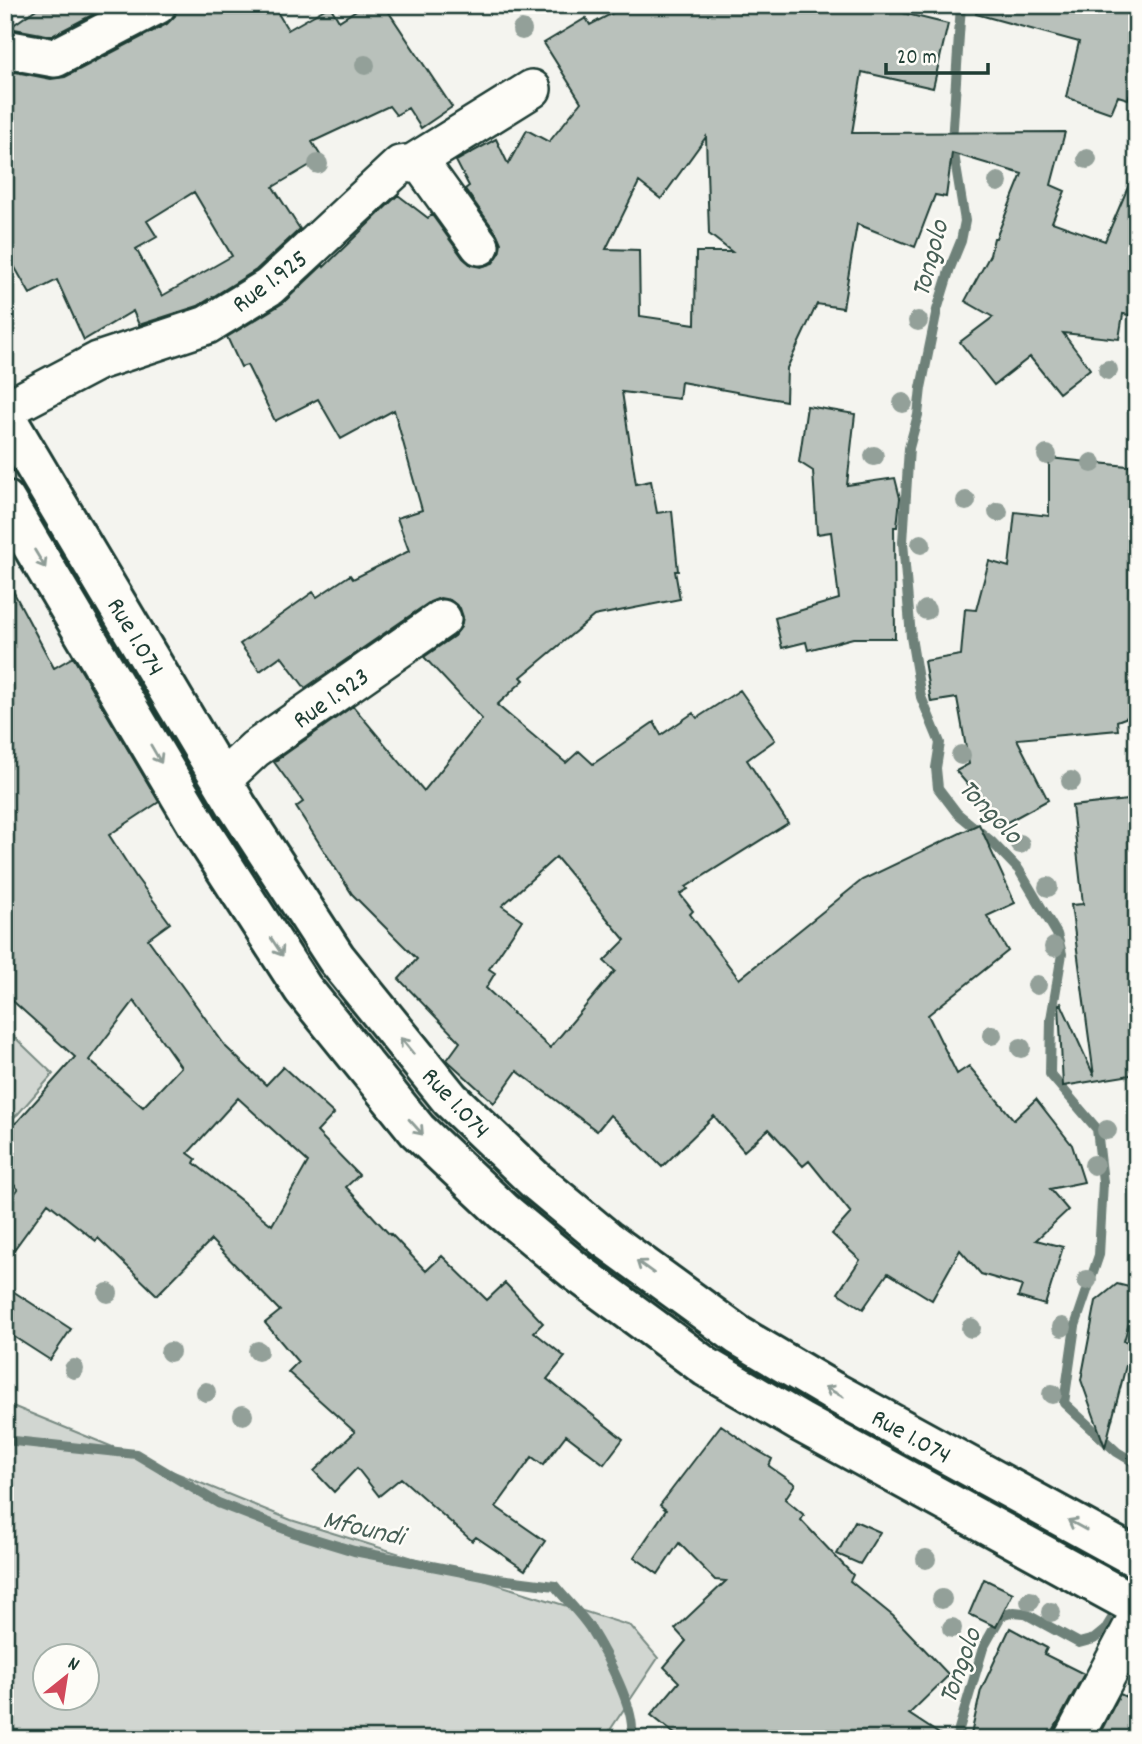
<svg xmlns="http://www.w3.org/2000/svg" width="1142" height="1744" viewBox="0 0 1142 1744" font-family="Dekko,sans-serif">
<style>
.green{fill:#d1d6d1;stroke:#788a82;stroke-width:2;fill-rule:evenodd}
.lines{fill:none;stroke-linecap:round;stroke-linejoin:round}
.stream{stroke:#6e8179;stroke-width:10}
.building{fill:#b9c1bb;stroke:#1f3d34;stroke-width:2;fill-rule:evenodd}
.street-casing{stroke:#1f3d34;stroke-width:42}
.primary-casing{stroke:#1f3d34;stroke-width:44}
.street{stroke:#fdfcf7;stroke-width:37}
.primary{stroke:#fdfcf7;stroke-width:38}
.tree{fill:#93a099}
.oneway{stroke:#8e9c96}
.labels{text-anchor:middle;stroke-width:5;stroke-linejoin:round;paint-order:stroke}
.street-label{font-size:26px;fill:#1f3d34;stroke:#fdfcf7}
.water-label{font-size:28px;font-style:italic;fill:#475f56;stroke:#fdfcf7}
</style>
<rect width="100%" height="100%" fill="#f4f4ef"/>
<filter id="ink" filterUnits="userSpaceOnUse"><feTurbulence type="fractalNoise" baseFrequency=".0143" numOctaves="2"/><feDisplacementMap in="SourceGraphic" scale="14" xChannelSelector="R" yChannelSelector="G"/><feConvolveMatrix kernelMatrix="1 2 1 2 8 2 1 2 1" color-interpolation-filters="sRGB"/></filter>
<g filter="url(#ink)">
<path class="green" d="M5 441 207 786 197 791 194 787 140 686 5 458Z
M245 851 584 1244 640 1288 707 1336 1109 1558 1104 1567 771 1388 630 1294 519 1202 471 1156 422 1104 322 984 235 857Z
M5 1028 53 1074 18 1114 5 1124Z
M5 1403 291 1520 631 1626 658 1658 604 1739H5ZM46 1656H88V1698H46Z"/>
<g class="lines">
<path class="stream" d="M961 5 952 142 965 221 961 241 950 268 937 310 921 388 918 415 909 448 903 542 911 637 921 697 940 743 936 768 938 788 957 813 991 841 1019 870 1057 934 1062 954 1051 1019 1050 1074 1097 1129 1103 1182 1099 1255 1075 1326 1064 1403 1117 1452 1137 1464
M5 1440 136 1454 218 1503 295 1533 354 1551 499 1579 555 1586C566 1600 580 1613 590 1628 603 1649 641 1717 630 1739
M956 1739 983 1648 1001 1616 1014 1612 1024 1613 1079 1643 1094 1639 1105 1630 1137 1577"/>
</g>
<path class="building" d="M42 5H111L52 36 9 28Z
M178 5H273L288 30 330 6 339 21 364 5H384L452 107 421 128 408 108 396 115 389 106 312 142 322 158 273 187 300 229 256 270 198 306 139 325 133 311 84 340 57 280 30 294 5 250V70L51 79 65 77 167 24 175 16ZM194 192 232 256 162 296 136 249 157 237 147 221Z
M628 5H870L948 24 933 88 862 72 852 133 1065 132 1051 185 1065 191 1052 222 1105 241 1137 166V316L1123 314 1119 339 1063 333 1090 369 1059 393 1030 357 994 385 960 342 993 317 965 301 990 255 994 238H996L1022 174 952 153 946 197 935 195 915 247 857 224 843 308 817 304 787 368 786 401 681 382 679 399 622 392 636 484 651 481 657 513 672 511 678 571H675L680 599 594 616 521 677 524 680 497 705 566 763 579 751 593 764 654 722 661 735 693 713 697 718 740 690 775 740 747 760 788 823 686 887 688 889 680 894 693 911 690 914 739 979 862 880 979 824 1015 903 987 916 1008 951 928 1015 957 1074 969 1066 1014 1120 1036 1099 1072 1145 1084 1182 1050 1189 1068 1210 1036 1240 1063 1247 1045 1305 1018 1297 1022 1286 981 1274 960 1250 932 1300 888 1273 863 1309 838 1293 860 1260 832 1234 851 1213 809 1161 803 1166 769 1129 744 1151 714 1116 662 1167 610 1115 597 1131 517 1071 494 1103 447 1060 460 1042 399 979 417 959 352 894 296 807 303 802 274 762 353 706 424 791 482 719 424 657 454 636 461 627 463 617 460 608 450 600 440 598 430 602 305 688 281 656 260 671 240 644 313 592 317 597 350 575 353 579 409 551 397 518 422 510 394 410 341 439 318 399 275 421 247 365 241 367 227 337 283 303 323 265 324 267 398 195 428 218 432 215 463 258 471 265 481 267 493 263 499 254 501 243 497 234 465 189 469 186 456 161 496 139 508 164 527 130 549 142 581 102 544 43 586 18 590 25ZM706 137 709 234 732 252H696L695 324 640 316 639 250 606 249 639 182 661 199ZM556 857 625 940 604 961 615 971 550 1048 486 988 495 973 489 969 522 920 502 906Z
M977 5H1137V78L1128 99 1118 96 1111 113 1066 97 1079 42 976 14Z
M807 406 855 414 847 485 895 478 900 498 897 527H894L895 638H853L808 650 806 642 782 648 775 618 839 599 831 532 817 534 813 471 799 462Z
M1049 458 1137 467V688L1132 689 1133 715 1117 721 1118 730 1017 739 1048 800 1002 825 956 771 969 764 957 698 931 702 924 661 961 655 965 609 976 610 989 561 1009 567 1015 512 1049 516Z
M5 576 54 668 73 657 159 802 109 835 136 877 170 923 148 939 226 1047 266 1085 283 1067 334 1114 317 1132 359 1175 346 1187 390 1235 391 1234 426 1271 442 1256 487 1300 505 1283 543 1323 534 1332 565 1357 547 1379 623 1439 604 1464 566 1435 543 1465 532 1457 496 1507 545 1541 525 1570 476 1537 472 1541 401 1478 379 1496 357 1468 334 1492 314 1471 355 1432 288 1372 298 1362 265 1323 280 1311 211 1240 157 1295 98 1238 96 1241 48 1203 5 1262V1207L18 1189 5 1175V1131L18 1121 75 1057 5 994ZM134 1001 181 1067 143 1107 89 1060ZM238 1098 308 1162 272 1225 194 1163 196 1159 188 1153Z
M1137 799V1074L1063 1086 1059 1004 1061 1003 1094 1076 1071 905 1083 904 1072 806Z
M1117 1284 1137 1289V1296L1124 1341 1132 1342 1105 1447 1081 1380 1096 1301Z
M5 1286 71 1329 50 1360 5 1331Z
M721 1425 755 1449 772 1459 769 1466 795 1484 785 1499 804 1515 801 1520 853 1575 850 1581 893 1616 949 1675 909 1714 947 1739H681L651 1715 679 1682 664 1667 686 1641 675 1629 726 1581 715 1580 679 1543 658 1574 634 1557 666 1510 660 1505Z
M855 1521 880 1532 860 1564 837 1554Z
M984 1579 1013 1593 996 1627 969 1614Z
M1010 1628 1047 1648 1044 1654 1084 1674 1054 1729 1052 1739H970L981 1690Z
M1120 1694 1137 1702V1739H1097Z"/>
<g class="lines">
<g class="street-casing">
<path id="street" d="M5 49 55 58 157 5
M413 163 532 89
M5 410 98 361 207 325 269 287 400 165 413 163 424 168 480 246
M222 780 255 749 442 619
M1073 1739 1137 1618"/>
</g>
<g class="primary-casing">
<path id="primary" d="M5 416 237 806 336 958 450 1099 536 1181 606 1239 739 1336 832 1391 1137 1558
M5 500 201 831 303 989 417 1130 503 1211 574 1270 706 1367 800 1422 1137 1606"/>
</g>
<use href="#street" class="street"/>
<use href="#primary" class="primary"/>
</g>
<g class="tree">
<circle cx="522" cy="30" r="10"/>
<circle cx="365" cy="65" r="10"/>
<circle cx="1087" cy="159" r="10"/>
<circle cx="318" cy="164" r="10"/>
<circle cx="998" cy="182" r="10"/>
<circle cx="918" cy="321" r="10"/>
<circle cx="1108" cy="370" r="10"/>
<circle cx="903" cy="403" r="10"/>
<circle cx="1047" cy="455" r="10"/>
<circle cx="874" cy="456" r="10"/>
<circle cx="1092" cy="463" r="10"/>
<circle cx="966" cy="501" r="10"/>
<circle cx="998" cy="512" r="10"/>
<circle cx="921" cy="544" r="10"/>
<circle cx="926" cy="610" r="10"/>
<circle cx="961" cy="755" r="10"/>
<circle cx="1071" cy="781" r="10"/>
<circle cx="1020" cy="844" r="10"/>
<circle cx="1048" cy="887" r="10"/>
<circle cx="1054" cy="947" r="10"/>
<circle cx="1037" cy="985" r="10"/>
<circle cx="992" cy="1035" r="10"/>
<circle cx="1021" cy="1048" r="10"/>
<circle cx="1107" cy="1130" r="10"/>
<circle cx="1094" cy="1165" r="10"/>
<circle cx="1087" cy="1280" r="10"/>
<circle cx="108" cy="1293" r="10"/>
<circle cx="1062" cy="1327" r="10"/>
<circle cx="971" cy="1328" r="10"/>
<circle cx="258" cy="1351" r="10"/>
<circle cx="170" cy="1352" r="10"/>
<circle cx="74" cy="1369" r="10"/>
<circle cx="206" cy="1392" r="10"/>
<circle cx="1052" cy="1394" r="10"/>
<circle cx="243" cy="1415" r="10"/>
<circle cx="926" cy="1559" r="10"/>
<circle cx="942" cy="1599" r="10"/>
<circle cx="1030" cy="1601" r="10"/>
<circle cx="1051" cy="1612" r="10"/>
<circle cx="952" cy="1628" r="10"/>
</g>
<defs><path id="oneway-shaft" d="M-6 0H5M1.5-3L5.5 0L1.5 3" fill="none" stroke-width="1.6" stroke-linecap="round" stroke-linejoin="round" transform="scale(1.75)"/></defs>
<g class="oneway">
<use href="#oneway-shaft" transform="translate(40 559) rotate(59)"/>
<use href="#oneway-shaft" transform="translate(156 754) rotate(60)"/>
<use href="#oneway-shaft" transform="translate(277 947) rotate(57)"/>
<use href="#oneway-shaft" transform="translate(407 1046) rotate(-129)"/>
<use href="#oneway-shaft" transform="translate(416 1127) rotate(48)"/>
<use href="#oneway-shaft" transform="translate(645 1267) rotate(-144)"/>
<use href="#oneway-shaft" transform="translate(834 1392) rotate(-151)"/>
<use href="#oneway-shaft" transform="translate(1077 1525) rotate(-151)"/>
</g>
</g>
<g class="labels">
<g class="street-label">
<text transform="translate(269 280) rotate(-37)" y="9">Rue 1.925</text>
<text transform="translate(137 636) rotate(59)" y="9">Rue 1.074</text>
<text transform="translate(330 697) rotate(-35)" y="9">Rue 1.923</text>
<text transform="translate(457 1102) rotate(47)" y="9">Rue 1.074</text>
<text transform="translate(912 1435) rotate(29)" y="9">Rue 1.074</text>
</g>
<g class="water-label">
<text transform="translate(928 258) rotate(-75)" y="10">Tongolo</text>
<text transform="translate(992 810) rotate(46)" y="10">Tongolo</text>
<text transform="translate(364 1526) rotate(13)" y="10">Mfoundi</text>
<text transform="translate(958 1665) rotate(-70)" y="10">Tongolo</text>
</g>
</g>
<rect width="1142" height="1744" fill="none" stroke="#fdfcf7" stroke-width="28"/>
<rect x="14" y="14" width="1114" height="1716" fill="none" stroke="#1f3d34" stroke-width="2.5" filter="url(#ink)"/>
<g transform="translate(66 1677) rotate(30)"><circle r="33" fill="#fdfcf7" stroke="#a4b0a9" stroke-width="2"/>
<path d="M0-5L12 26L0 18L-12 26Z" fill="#d1495b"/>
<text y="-10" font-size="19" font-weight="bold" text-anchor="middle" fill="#1f3d34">N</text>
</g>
<path d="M886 63v10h102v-10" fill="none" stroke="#1f3d34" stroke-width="3.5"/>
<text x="897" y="63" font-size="21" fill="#1f3d34" stroke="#fdfcf7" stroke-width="5" paint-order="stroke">20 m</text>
</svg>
